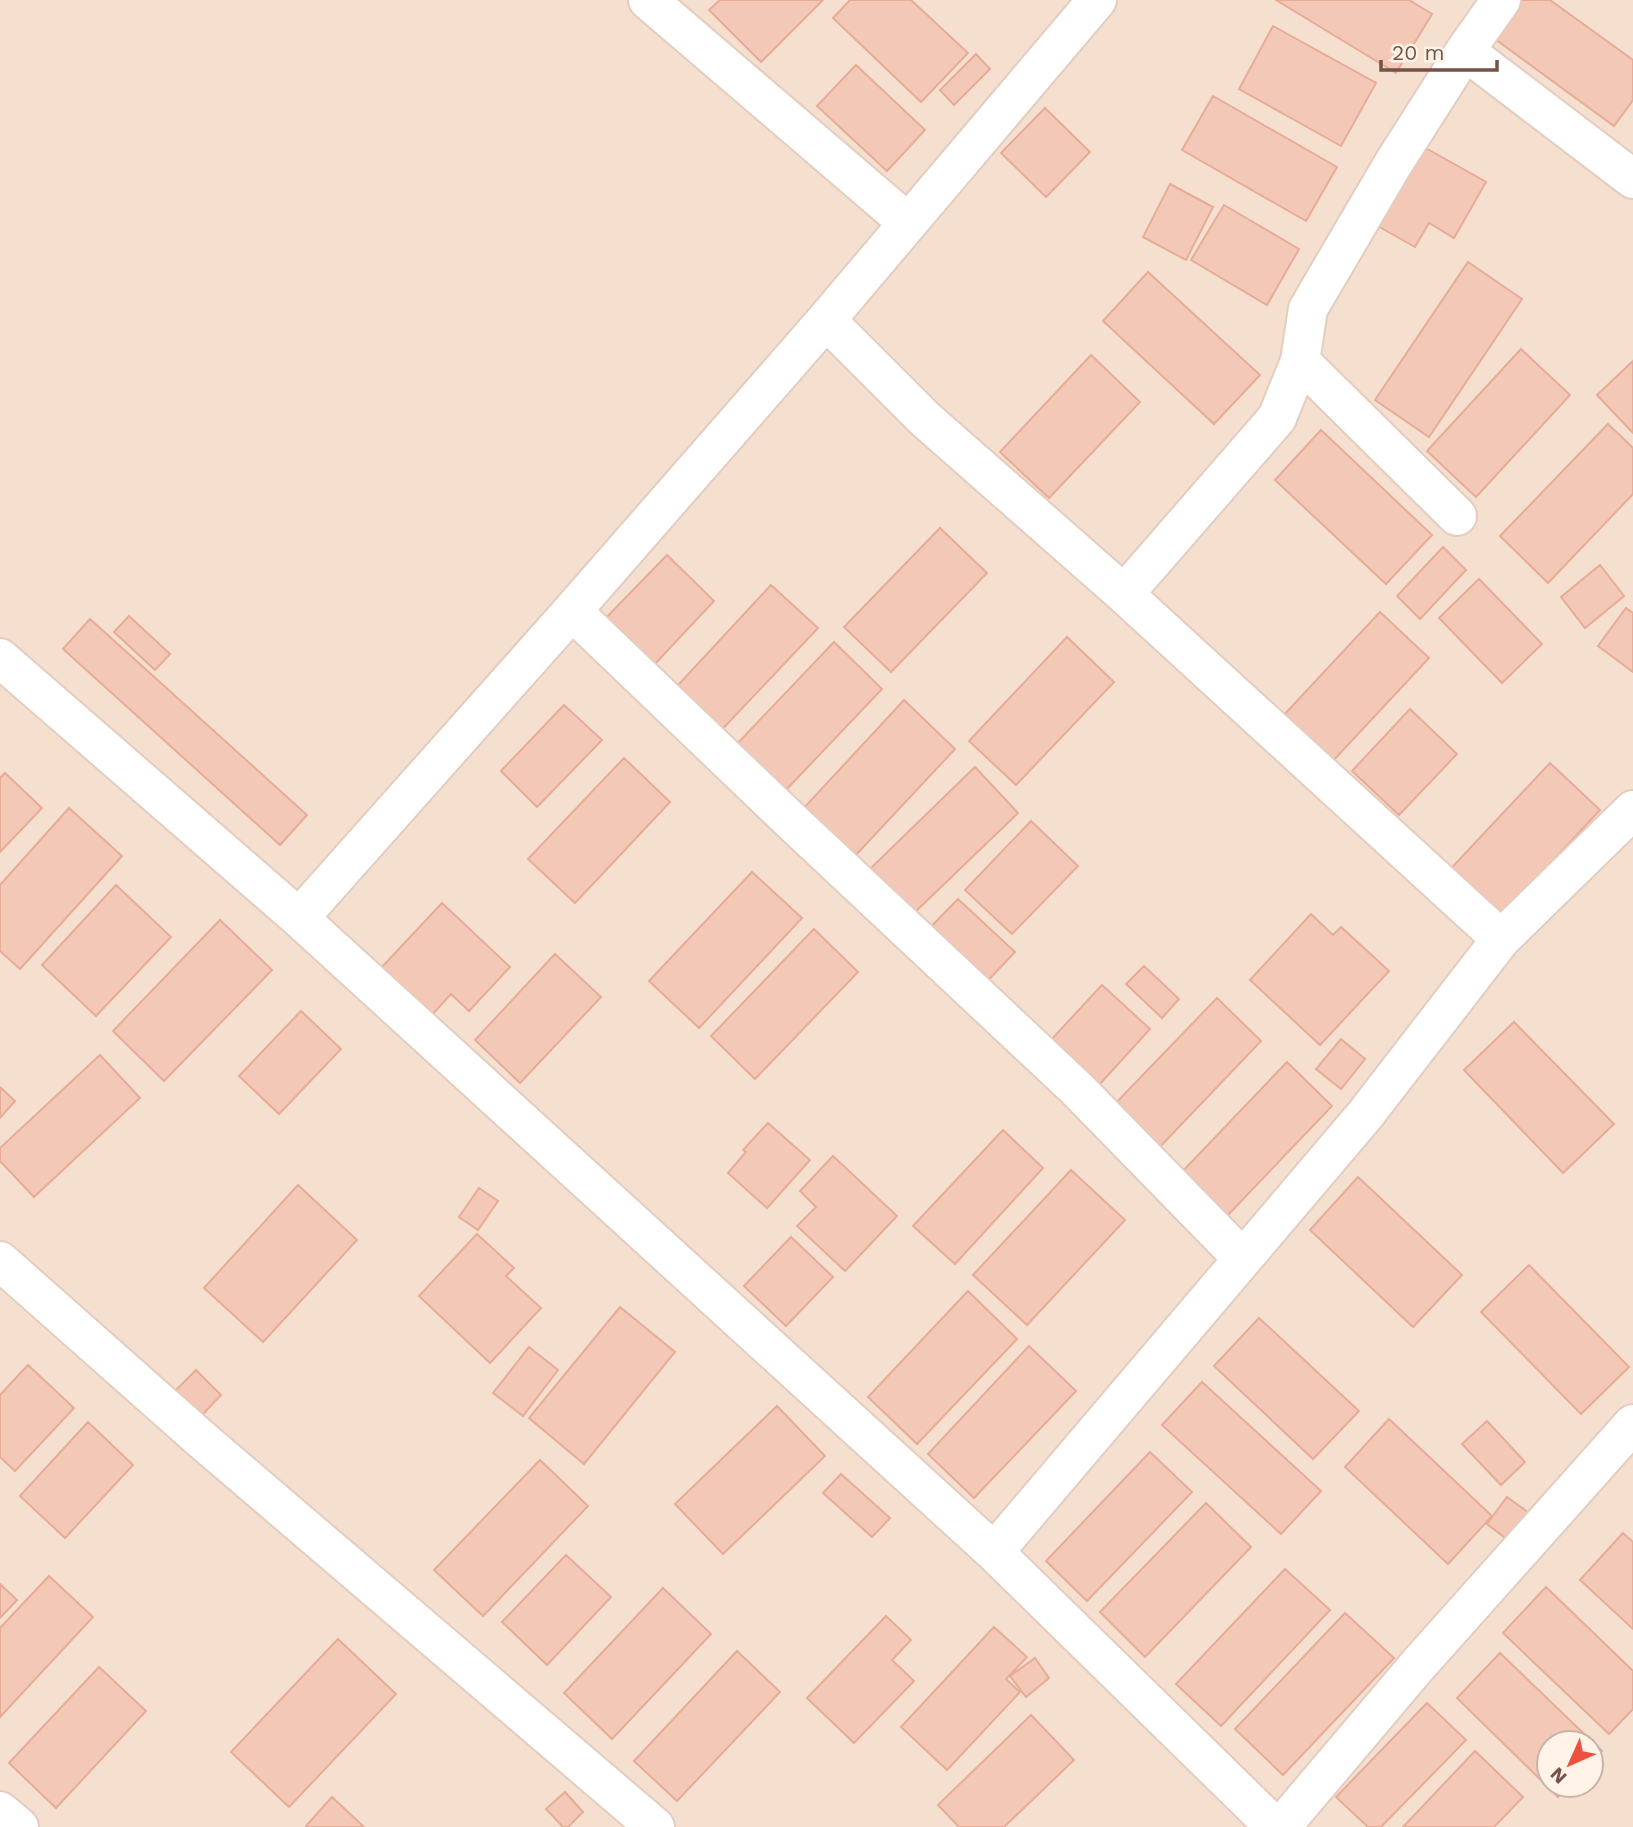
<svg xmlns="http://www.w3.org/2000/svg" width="1633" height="1827" viewBox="0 0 1633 1827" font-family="'Work Sans',sans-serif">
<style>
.residential{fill:#f5dfcf;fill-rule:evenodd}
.building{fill:#f4c8b7;stroke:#e7ac97;stroke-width:2}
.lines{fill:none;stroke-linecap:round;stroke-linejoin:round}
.minor-casing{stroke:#e4ccbf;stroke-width:42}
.minor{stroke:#fff;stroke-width:38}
</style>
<rect width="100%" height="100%" fill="#fdefe1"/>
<path class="residential" d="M0 0H1633V1827H0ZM1549 1743H1591V1785H1549Z"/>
<path class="building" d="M720 0H823L761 62 709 10Z
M850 0H911L968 53 921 102 833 18Z
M1276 0H1409L1432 14 1396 73Z
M1522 0H1550L1633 60V100L1614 126 1495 39Z
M1273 26 1376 83 1341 146 1239 89Z
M976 54 990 69 954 105 940 90Z
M856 65 925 130 887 171 817 106Z
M1213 96 1337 167 1306 221 1182 150Z
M1045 108 1090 152 1046 197 1001 153Z
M1422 146 1486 182 1454 238 1429 223 1415 247 1376 225Z
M1170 184 1213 207 1186 260 1143 237Z
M1224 205 1299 249 1267 305 1191 260Z
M1468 262 1522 299 1429 437 1375 400Z
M1148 272 1260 375 1214 424 1103 321Z
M1521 349 1570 395 1476 497 1427 451Z
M1091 355 1140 402 1049 498 1000 452Z
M1633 361V433L1597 395Z
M1608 424 1633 448V494L1548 583 1500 536Z
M1321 430 1432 535 1386 584 1275 480Z
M940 528 987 573 891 672 844 627Z
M1443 547 1466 570 1420 619 1397 596Z
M667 555 714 601 652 667 603 621Z
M1600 565 1624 596 1585 628 1561 597Z
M1479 579 1542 644 1502 683 1439 618Z
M771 585 818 628 713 739 668 696Z
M1626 608 1633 613V672L1598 646Z
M1380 612 1429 658 1331 763 1282 717Z
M129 616 170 654 155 670 114 632Z
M90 619 307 815 280 845 63 649Z
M1067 637 1114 682 1016 785 969 741Z
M834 642 882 689 785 791 736 745Z
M904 700 955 749 854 857 803 809Z
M564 705 602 740 537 807 501 771Z
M1410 709 1457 754 1399 815 1352 771Z
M624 758 670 802 575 903 528 859Z
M1550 763 1600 810 1493 925 1443 877Z
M975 767 1018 813 914 913 871 868Z
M5 773 42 808 0 852V778Z
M69 808 122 856 20 969 0 951V885Z
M1031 821 1078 866 1012 934 965 890Z
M752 872 802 918 699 1028 649 981Z
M116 885 171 937 96 1016 42 965Z
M958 899 1015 952 978 991 920 938Z
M442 903 510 967 469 1011 451 994 431 1016 381 968Z
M1311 914 1333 935 1341 927 1389 971 1320 1045 1250 980Z
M220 920 272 970 164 1081 113 1031Z
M814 929 858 972 755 1079 711 1036Z
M555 954 601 997 520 1083 475 1040Z
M1144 966 1179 999 1162 1018 1126 984Z
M1102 985 1150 1029 1099 1085 1050 1041Z
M1217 998 1261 1041 1156 1151 1111 1108Z
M301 1011 341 1049 279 1114 239 1076Z
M1514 1022 1614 1124 1563 1173 1464 1070Z
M1341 1039 1365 1059 1341 1089 1316 1069Z
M100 1055 140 1098 34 1197 0 1161V1148Z
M1287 1062 1332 1106 1226 1217 1180 1174Z
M0 1087 15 1101 0 1118Z
M768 1123 810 1160 767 1208 728 1173 746 1152 743 1150Z
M1003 1130 1043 1168 955 1264 913 1226Z
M833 1156 897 1216 845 1271 797 1226 816 1207 800 1191Z
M1071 1170 1125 1220 1027 1325 973 1275Z
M1358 1177 1462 1275 1413 1327 1310 1230Z
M298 1185 357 1240 263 1342 204 1288Z
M479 1188 498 1201 478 1230 459 1217Z
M477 1234 514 1268 506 1276 541 1308 490 1363 419 1296Z
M791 1237 833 1277 786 1326 744 1286Z
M1529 1265 1629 1367 1581 1414 1481 1312Z
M968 1291 1017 1339 917 1444 868 1397Z
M620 1307 675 1352 584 1464 529 1418Z
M1259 1318 1359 1411 1313 1459 1214 1366Z
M1029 1346 1076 1391 974 1498 928 1454Z
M529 1347 558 1370 523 1416 493 1393Z
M28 1365 74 1408 15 1471 0 1457V1395Z
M196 1370 221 1395 201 1416 175 1391Z
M1202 1382 1321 1491 1281 1534 1162 1425Z
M777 1406 825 1456 723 1554 675 1504Z
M1389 1419 1492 1516 1448 1564 1345 1467Z
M1487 1421 1525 1462 1501 1485 1462 1444Z
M88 1422 133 1465 65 1538 20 1496Z
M1150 1452 1192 1492 1087 1601 1046 1561Z
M540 1460 588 1506 483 1616 434 1570Z
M841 1474 890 1518 872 1537 823 1493Z
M1507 1497 1529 1513 1508 1540 1487 1524Z
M1206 1503 1251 1547 1145 1657 1100 1612Z
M1623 1533 1633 1542V1629L1580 1580Z
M566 1555 611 1597 547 1665 502 1622Z
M1285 1569 1330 1610 1221 1726 1176 1684Z
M49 1576 93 1617 0 1717V1628Z
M0 1584 17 1600 0 1618Z
M1546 1587 1633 1671V1709L1609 1734 1503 1633Z
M663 1588 711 1634 612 1739 564 1693Z
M1345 1613 1394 1658 1283 1775 1235 1729Z
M886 1616 911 1640 892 1660 914 1681 854 1743 807 1698Z
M994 1627 1027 1657 1006 1679 1020 1692 947 1770 901 1727Z
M338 1639 396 1694 289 1807 231 1752Z
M737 1651 780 1692 677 1801 634 1761Z
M1500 1653 1602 1751 1591 1762V1743H1549V1785H1569L1558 1797 1457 1698Z
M1035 1658 1049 1678 1026 1697 1010 1676Z
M99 1667 146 1711 56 1808 9 1763Z
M1427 1703 1466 1740 1381 1827H1368L1336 1797Z
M1031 1715 1074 1760 1004 1827H959L938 1805Z
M1475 1751 1523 1797 1494 1827H1403Z
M565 1792 583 1812 568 1827H563L546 1809Z
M332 1797 364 1827H307L306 1826Z"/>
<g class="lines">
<g class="minor-casing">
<path id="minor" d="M648 0 907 222
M1465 51 1633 179
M826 320 925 419 1124 594 1501 939
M1300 361 1457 516
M1124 594 1277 418 1300 361 1308 309 1393 164 1465 51 1501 0
M572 611 787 817 1077 1089 1243 1259
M0 658 299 918 994 1552 1275 1827
M299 918 572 611 826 320 1097 0
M0 1261 201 1439 655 1827
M994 1552 1365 1115 1501 939 1633 810
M0 1811 19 1827
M1281 1827 1418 1665 1633 1424"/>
</g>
<use href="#minor" class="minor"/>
</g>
<g transform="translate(1570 1764) rotate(225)"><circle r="33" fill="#fff3e8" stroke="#c8b3a8" stroke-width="2"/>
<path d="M0-5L12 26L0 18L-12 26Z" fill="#ed5240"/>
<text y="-10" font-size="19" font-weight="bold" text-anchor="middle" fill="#755247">N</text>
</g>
<path d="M1381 60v10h116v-10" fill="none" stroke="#755247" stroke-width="3.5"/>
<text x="1392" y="60" font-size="21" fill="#755247" stroke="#fff3e8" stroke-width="5" paint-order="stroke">20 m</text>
</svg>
